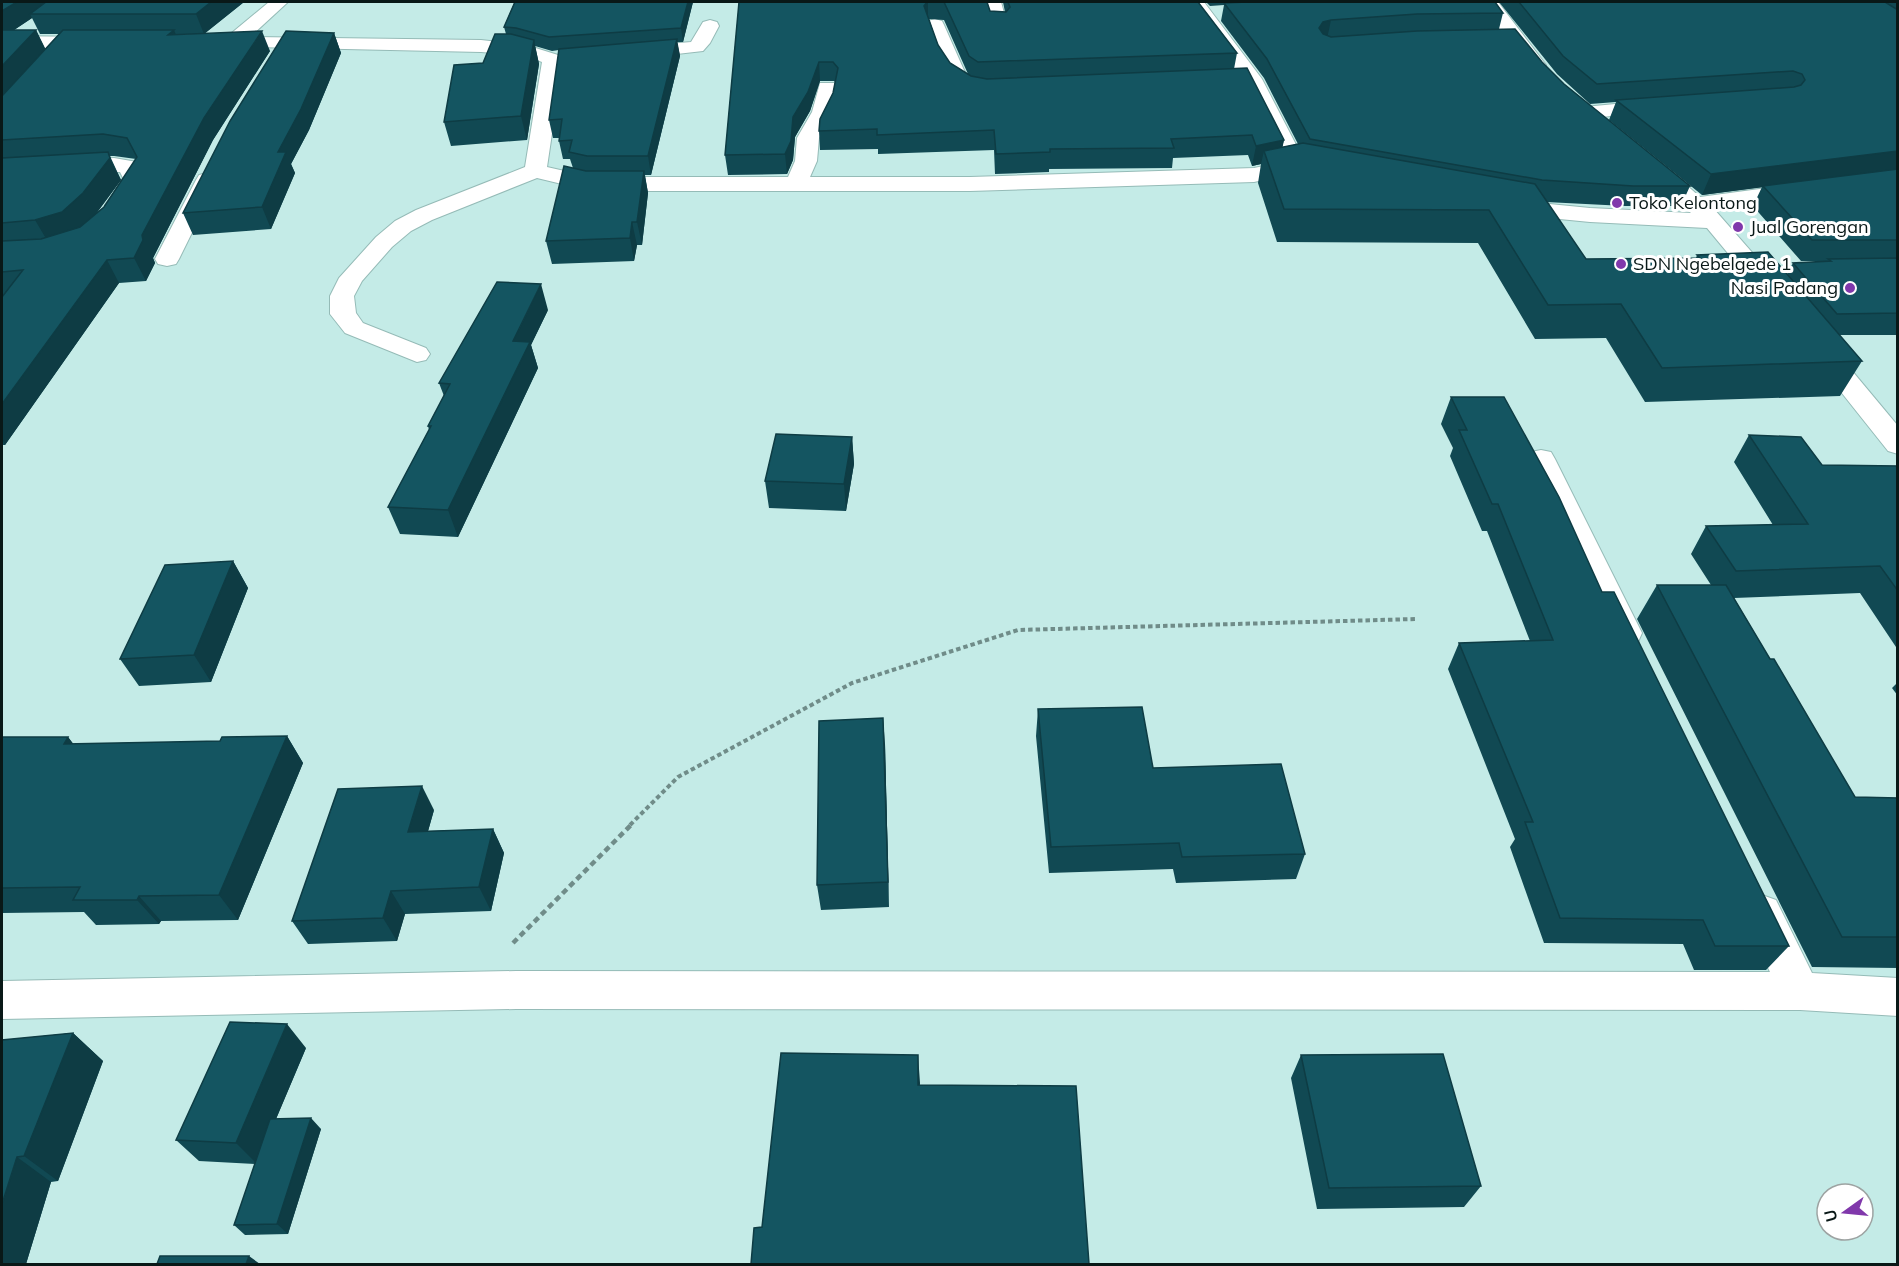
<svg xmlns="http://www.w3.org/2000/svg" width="1899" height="1266" viewBox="0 0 1899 1266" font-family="Mulish,sans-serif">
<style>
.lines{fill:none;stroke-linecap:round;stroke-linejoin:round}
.minor-casing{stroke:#95bbb7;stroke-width:2}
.path-far1{stroke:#708c89;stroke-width:4;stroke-dasharray:4.5 3;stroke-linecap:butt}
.path{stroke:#708c89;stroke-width:4.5;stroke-dasharray:6 4;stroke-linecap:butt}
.minor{fill:#fff;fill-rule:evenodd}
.wall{fill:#114953;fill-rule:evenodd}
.shaded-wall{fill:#0e3c44}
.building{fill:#145561;stroke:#0e3c44;stroke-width:1.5}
.poi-dot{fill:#8038ab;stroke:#fff;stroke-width:2}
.labels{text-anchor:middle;stroke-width:6;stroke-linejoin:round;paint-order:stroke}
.far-poi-label{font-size:18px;fill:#091817;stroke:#fff;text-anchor:start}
</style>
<rect width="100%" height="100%" fill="#c4ebe7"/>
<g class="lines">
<g class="minor-casing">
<path id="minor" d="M269 2H288L250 37 481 40 526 45 558 55 562 66 547 167 591 177H788L795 161 797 138 812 112 820 83H834L837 87 832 112 819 138 817 161 810 177H970L1254 168 1283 162 1242 80 1186 2H1204L1262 79 1305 162 1313 168 1310 173 1302 175 1295 173 1254 182 970 191H591L537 178 432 220 411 231 392 247 362 281 354 296 356 313 363 323 426 348 430 354 426 360 417 362 345 333 330 314V296L339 278 376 237 395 221 416 210 525 167 542 62 526 56 481 52 215 46 213 42 215 38 228 36Z
M983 2H1001L1007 24 1005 28H991Z
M1480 2H1498L1546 65 1543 69H1529Z
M935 19 942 21 944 25 967 77 978 83 991 86 994 90 991 94C949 105 938 54 926 25L928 21Z
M710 20 717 22 719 26 710 43 703 51 633 59 626 57 623 53 626 49 633 47 691 42 703 22Z
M2 36 96 37 103 39 105 43 103 47 96 49 2 48Z
M1657 100 1664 102 1667 106 1664 110 1584 119 1577 117 1574 113 1577 109 1584 107Z
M114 158 137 162 146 180C136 195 128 215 108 210L105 205 124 180 120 172 2 177V164Z
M1651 159 1659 161 1700 197 1803 183 1811 185 1814 190 1811 195 1803 197 1714 209 1778 282 1781 287 1778 292 1769 294 1760 292 1707 228 1590 222 1509 214 1501 212 1498 207 1501 202 1509 200 1590 208 1691 213 1643 171 1640 166 1643 161Z
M207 173 215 175 218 180 179 259 176 264 167 266 158 264 155 259 196 180 199 175Z
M1819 340 1828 342 1898 426V454L1888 451 1806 348 1810 342Z
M1541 450 1551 452 1555 459 1642 633 1638 642 1626 645 1614 642 1610 633 1527 459 1531 452Z
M1762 895 1776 900 1812 973 1898 978V1016L1800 1010 516 1009 2 1019V981L516 971 1770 972 1742 912 1748 900Z"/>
</g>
<path class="path-far1" d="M630 825 678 777 852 683 1018 630 1416 619"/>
<path class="path" d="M513 943 632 824"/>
<use href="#minor" class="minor"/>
</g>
<path class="wall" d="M2 2H244L204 34 270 51 213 140 153 258 155 263 146 281 119 283 5 445H2ZM32 18 40 34H59L45 49 36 30H14ZM176 34H201L176 35ZM110 156H114L136 159 104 207 96 214 121 180Z
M512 2H693L683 42H677L680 56 651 175H645L648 193 642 245H637L634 261 552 264 546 241 573 168 570 159H563L559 141 560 138H553L549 120 559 50 552 51 535 46 539 64 527 140 451 146 444 122 483 63 506 34 504 27 514 3H513Z
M739 2H987L990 11 1005 12 1003 2H1198L1237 53 1234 69 1284 140 1282 147 1298 144 1264 78 1221 21 1224 5 1210 6 1206 2H1495L1503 13 1499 29 1542 62 1564 84 1690 186 1681 206H1625L1546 202 1586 259 1696 258 1697 255 1787 274 1793 263 1827 261H1801L1753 206 1762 187 1702 195 1609 120 1616 102 1590 104 1557 74 1499 2H1898V335H1839L1862 361 1840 396 1645 402 1606 338 1535 339 1478 243 1277 242 1258 183 1261 164 1252 166 1248 155 1173 158 1172 168 1049 169V172L995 174 994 150 878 154V149L820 150 819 131 833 93 835 82 834 81H820L810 111 795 137 793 160 787 174 728 175 725 155ZM929 19 944 20 968 74 950 63 938 45Z
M334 33 341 53 309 130 291 164 295 173 271 229 193 235 183 213Z
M548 310 531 345 538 368 458 537 400 534 388 507 429 430 428 426 444 396 439 383Z
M1451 397 1602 592 1789 946 1766 970H1694L1683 944 1544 943 1510 847 1515 839 1448 669 1459 643 1530 641 1487 531H1482L1450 456 1453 448 1441 424Z
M1749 435 1822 465 1898 466V650L1860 593 1734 598 1770 659 1855 797 1898 798V968L1812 967 1637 619 1657 585H1711L1691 554 1706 526 1773 525 1734 462Z
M852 437 854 464 846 511 769 508 765 481Z
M233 561 248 588 211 682 139 686 120 659Z
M1898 682V696L1892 688Z
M1038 709 1153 768 1305 854 1296 879 1176 883 1173 869 1049 873 1036 736Z
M287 736 303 763 238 920 161 921 159 924 96 925 84 912 2 913V737H68L73 744 220 741Z
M885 744 889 907 821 910 817 885Z
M434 810 428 831 493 829 504 853 491 911 405 914 397 941 308 944 292 921Z
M73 1033 103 1061 58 1181 51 1182 26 1264 2 1040Z
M306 1048 276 1119 321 1129 288 1234 245 1235 234 1225 255 1164 199 1161 176 1140Z
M1301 1055 1481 1186 1464 1207 1317 1209 1291 1078Z"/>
<path class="shaded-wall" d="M17 2H56L30 14 32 18 8 34H2V11Z
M211 2H244L204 34 196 14Z
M688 2H693L683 42 681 28Z
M927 2H928V19L924 6Z
M1331 20 1327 39 1319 28 1323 22Z
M36 30 46 50 2 99V66Z
M174 30 183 51 168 35Z
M262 31 270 51 213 140 153 258 155 263 146 281 134 258 142 235 204 118Z
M334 33 341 53 309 130 291 164 295 173 271 229 262 207 278 152Z
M677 39 680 56 651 175 648 156Z
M534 40 539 64 527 140 521 116Z
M819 62 820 81 810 111 795 137 793 160 787 174 785 154 793 117Z
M1284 140 1280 160 1264 151 1261 164 1252 166 1256 146Z
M1898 151V170L1702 195 1711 174Z
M110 158 121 180 95 215 74 234 48 242 35 220Z
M644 171 648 193 642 245 637 222Z
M632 222 637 245 634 261 630 238Z
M107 260 119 283 5 445 2 439V404Z
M541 284 548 310 531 345 538 368 458 537 448 510 513 341Z
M852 437 854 464 846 511 844 484Z
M233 561 248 588 211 682 194 655Z
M883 718 885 744 889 907 888 882Z
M287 736 303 763 238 920 219 895Z
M68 737 89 764 64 744Z
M422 786 434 810 421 856 408 832Z
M493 829 504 853 491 911 479 887Z
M391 891 405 914 397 941 383 918Z
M139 896 161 921 159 924 137 900Z
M287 1024 306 1048 257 1164 236 1143Z
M73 1033 103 1061 58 1181 24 1156Z
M918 1055 920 1083 919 1112 918 1085Z
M311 1118 321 1129 288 1234 277 1224Z
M17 1157 51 1182 26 1264H2V1204Z
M249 1256 260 1264H246Z"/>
<path class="building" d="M2 2H17L2 11Z
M46 2H211L196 14H30Z
M515 2H688L681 28 549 37 516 28 504 27Z
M739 2H927L924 6 938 45 950 63 971 76 987 79 1247 68 1284 140 1256 146 1252 135 1171 139 1174 148 1050 149V152L996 154 994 130 877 135V129L819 131 820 119 833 93 838 68 833 62H819L808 92 793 117 791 141 785 154 725 155Z
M939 2H987L990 11 1006 12 1010 7 1008 2H1198L1237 53 978 62 969 56 944 2Z
M1247 2H1495L1503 13 1417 14 1331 20 1323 22 1319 28 1323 34 1331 37 1417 31 1515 29 1542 62 1564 84 1690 186H1633L1542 180 1310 139 1267 59 1224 3Z
M1519 2H1885L1898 10V151L1711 174 1616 100 1794 87 1801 85 1805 80 1802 74 1793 71 1597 84 1563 56Z
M2 30H36L2 66Z
M63 30H174L168 35 262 31 204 118 142 235 143 240 134 258 107 260 2 404V297L23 270 2 272V241L41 239 80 227 104 207 137 157 127 138 103 134 2 140V96Z
M286 31 334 33 301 109 278 152H286L262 207 183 213 230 121Z
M495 34H511L534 40 521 116 444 122 454 65 483 63Z
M677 39 648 156H587L569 152 572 140 559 141 562 119 549 120 559 49Z
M1303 143 1535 184 1586 259 1700 258 1697 255 1768 252 1862 361 1662 368 1621 304 1548 305 1489 210 1284 209 1264 151Z
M108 152 110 158 83 193 62 212 35 220 2 223V158Z
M564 166 586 171H644L637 222H632L630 238 546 241Z
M1898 169V240H1812L1763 186Z
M1898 258V313L1837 314 1793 263 1831 261 1828 259Z
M497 282 541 284 513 341 530 342 448 510 388 507 431 426H428L450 384 439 383Z
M1451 397H1504L1559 497 1602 592H1614L1789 946H1715L1703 920 1560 918 1525 822H1533L1459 643 1553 640 1498 504H1492L1459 430H1467Z
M776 434 852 437 844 484 765 481Z
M1749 435 1801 437 1822 465 1898 466V591L1880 566 1736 571 1706 526 1808 524Z
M233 561 194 655 120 659 165 565Z
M1657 585H1726L1770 659H1774L1855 797 1898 798V937H1842Z
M1142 707 1153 768 1281 764 1305 854 1182 857 1179 843 1051 847 1038 709Z
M883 718 888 882 817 885 819 721Z
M287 736 219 895 139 896 137 900H73L80 887 2 888V737H68L64 744 220 741 222 737Z
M422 786 408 832 493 829 479 887 391 891 383 918 292 921 338 789Z
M230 1022 287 1024 236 1143 176 1140Z
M73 1033 24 1156 17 1157 2 1204V1040Z
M781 1053 918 1055V1085L1076 1086 1089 1264H751L754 1228 762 1227Z
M1443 1054 1481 1186 1329 1188 1301 1055Z
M311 1118 277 1224 234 1225 270 1119Z
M160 1256H249L246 1264H157Z"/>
<g class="poi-dot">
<circle cx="1617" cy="203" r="6"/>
<circle cx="1738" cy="227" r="6"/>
<circle cx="1621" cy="264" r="6"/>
<circle cx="1850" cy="288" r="6"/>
</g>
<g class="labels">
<g class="far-poi-label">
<text x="1629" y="209">Toko Kelontong</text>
<text x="1750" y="233">Jual Gorengan</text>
<text x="1633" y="270">SDN Ngebelgede 1</text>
<text x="1838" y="294" text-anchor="end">Nasi Padang</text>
</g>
</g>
<rect width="1899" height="1266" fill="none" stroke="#091817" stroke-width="6"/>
<g transform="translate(1845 1212) rotate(255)"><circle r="28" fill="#ffffff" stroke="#9da3a2" stroke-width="1.5"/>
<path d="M0-4.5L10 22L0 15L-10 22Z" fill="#8038ab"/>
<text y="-9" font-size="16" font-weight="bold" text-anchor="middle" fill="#091817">U</text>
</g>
</svg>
